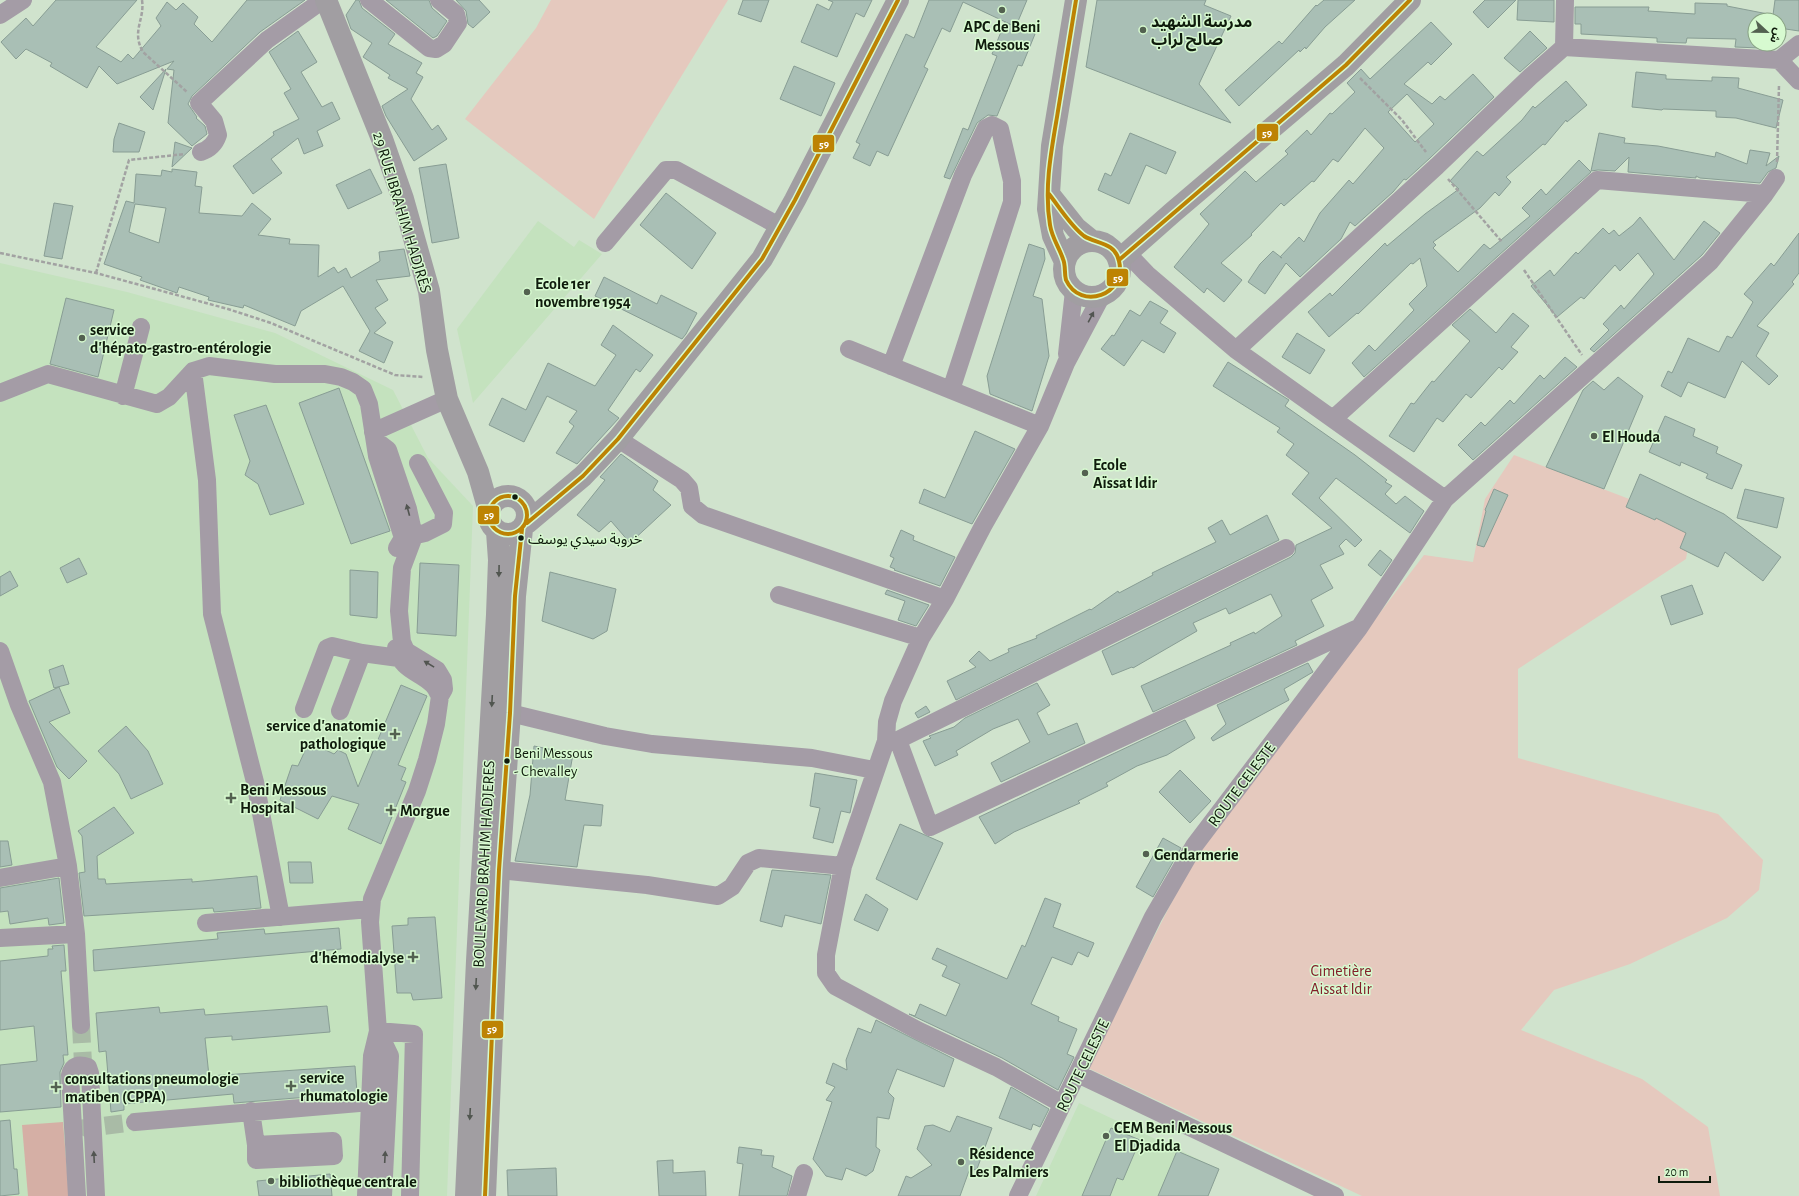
<svg xmlns="http://www.w3.org/2000/svg" width="1799" height="1196" viewBox="0 0 1799 1196" font-family="'Alegreya Sans','Noto Sans Arabic',sans-serif">
<style>
.built{fill:#c4e2be}
.green{fill:#e5c9be}
.forest{fill:#d5afa5}
.building{fill:#a9bfb5;stroke:#889d94;fill-rule:evenodd}
.lines{fill:none;stroke-linecap:round;stroke-linejoin:round}
.minor-tunnel{stroke:#a9bba6;stroke-width:18;stroke-dasharray:18 9;stroke-linecap:butt}
.path{stroke:#a2a2a2;stroke-width:2.5;stroke-dasharray:4 2;stroke-linecap:butt}
.minor{stroke:#a49ca6;stroke-width:18}
.major{stroke:#a19ea2;stroke-width:22}
.bus-1-casing{stroke:#d7fad0;stroke-width:7}
.bus-1{stroke:#bd8303;stroke-width:4}
.oneway{fill:#525551}
.oneway2{fill:#515650}
.poi-dot{fill:#536150;stroke:#d7fad0;stroke-width:1.5}
.bus-dot{fill:#0f1b0c;stroke:#d7fad0;stroke-width:1.5}
.labels{text-anchor:middle;stroke-width:3;stroke-linejoin:round;paint-order:stroke}
.bus-label{font-size:15px;fill:#0f1b0c;stroke:#d7fad0;text-anchor:start}
.poi-label{font-size:16px;font-weight:bold;fill:#0f1b0c;stroke:#d7fad0;text-anchor:start}
.street-label{font-size:16px;fill:#0f1b0c;stroke:#d7fad0}
.park-label{font-size:16px;fill:#831f2a;stroke:#d7fad0}
.line-badge{stroke:#d7fad0;stroke-width:1.5}
.badge-label{font-size:11px;text-anchor:middle;font-weight:bold;fill:#fff}
</style>
<rect width="100%" height="100%" fill="#d0e3cd"/>
<path class="built" d="M538 221 574 247 579 240 602 254 473 403 457 329Z
M0 263 127 292 275 333 393 390 428 458 473 506 447 1196H0Z
M1079 1103 1219 1169 1206 1196H1036Z"/>
<path class="green" d="M551 0H728L594 219 465 119 536 28Z
M1514 455 1692 523 1686 559 1518 669V758L1718 814 1763 860 1759 890 1727 918 1630 964 1554 990 1521 1030 1642 1079 1708 1127 1720 1196H1362L1088 1068 1196 854 1424 555 1473 562 1485 499Z"/>
<path class="forest" d="M63 1122 69 1196H28L22 1125Z"/>
<path class="building" d="M56 0H137L96 47 121 62 128 54 133 59 161 26 156 18 167 2 176 10 183 3 198 17 194 24 212 42 247 0H305L260 32 192 96 188 104 197 117 196 118 205 126 207 134 192 146 168 123 174 70 167 69 174 61 117 84 99 66 87 88 50 66 52 63 26 49 16 59 1 42 26 18 33 26Z
M356 0H359L362 8 395 34 388 44 422 63 416 73 423 77 411 99 432 130 438 125 447 139 414 161 386 116 382 106 408 89 388 78 390 75 363 57 372 43 351 29 346 15Z
M386 0H429L432 8 447 21 437 36 433 38Z
M456 0H479L490 12 473 28 468 24 466 11Z
M743 0H769L761 22 738 14Z
M828 0H872L864 17 856 13 837 57 801 42 817 4 829 10 833 2Z
M929 0H1027L1016 26 1035 34 1022 66 1018 65 997 116 988 115 977 123 950 179 944 177 963 128 968 130 997 56 992 54 1005 22 1014 26 963 2 950 32 942 28 924 67 928 69 888 156 877 151 870 166 853 158 860 144 856 142 906 34 914 38Z
M1097 0H1206L1204 5 1231 16 1199 84 1231 123 1086 67Z
M1324 0H1355L1325 27 1306 49 1305 47 1300 52 1299 50 1239 106 1225 90 1279 41 1282 44 1316 5 1317 6Z
M1485 0H1516L1488 28 1473 12Z
M1518 0H1554V22L1517 20Z
M1775 0H1799V31L1779 28V20H1755V44H1760V48L1735 47 1736 39 1687 38 1686 43 1657 42V38L1581 34V24H1575V7H1649L1648 11 1695 14V3L1727 4V6L1773 15Z
M1431 22 1452 44 1431 65 1428 62 1404 84 1432 104 1440 96 1445 100 1473 74 1494 97 1430 158 1406 180 1404 179 1393 192 1355 226 1350 222 1341 239 1300 277 1286 263 1265 294 1248 282 1260 264 1273 251 1282 258 1280 257 1299 237 1304 242 1320 213 1349 180 1353 184 1384 148 1365 128 1338 162 1333 159 1314 182 1312 181 1284 206 1281 203 1251 234 1252 235 1221 263 1242 280 1224 302 1207 288 1204 293 1174 267 1209 224 1200 214 1245 171 1256 182 1288 154 1285 151 1307 130 1311 135 1330 113 1332 114 1355 92 1347 83 1361 69 1370 79ZM1407 94 1434 124 1415 142 1388 112Z
M298 31 317 62 301 72 322 107 332 102 340 119 317 131 323 146 304 154 298 138 271 159 282 173 253 194 233 166 274 135 273 132 299 119 284 93 291 89 269 52Z
M1530 31 1547 48 1520 72 1504 58Z
M794 66 835 83 821 116 780 99Z
M166 69 153 110 140 97Z
M1636 72 1666 75V79L1712 81V77L1739 78 1738 88 1783 100 1776 128 1736 118 1716 117V111L1663 109 1662 110 1632 107Z
M1566 81 1587 105 1567 122 1566 120 1545 145 1543 144 1506 177 1511 182 1499 196 1495 192 1480 208 1433 242 1436 245 1433 248 1458 272 1484 244 1490 249 1530 216 1522 208 1541 189 1546 195 1579 160 1591 172 1364 377 1352 363 1369 345 1375 351 1414 310 1409 304 1427 286 1420 258 1413 264 1411 263 1358 314 1357 313 1329 337 1308 312 1330 293 1332 296 1385 243 1387 246 1425 214 1459 189 1450 181 1477 151 1483 156 1522 120 1533 106 1535 108Z
M119 123 145 132 139 152H113L114 139Z
M1130 133 1176 152 1166 174 1146 165 1129 204 1098 190 1105 173 1111 176Z
M1599 133 1625 138 1624 143 1658 146 1715 157 1716 152 1747 164 1750 150 1770 153 1766 166 1779 156 1776 168 1768 172 1760 183 1700 178 1696 176V178L1628 172 1629 157 1615 171 1598 170 1591 171Z
M175 142 192 148 172 167Z
M446 164 459 238 432 243 419 168Z
M172 169 197 172 195 186 202 187 199 213 242 216 252 203 271 219 258 235 290 239 289 244 319 245 318 277 334 267 338 273 346 268 351 278 380 261 379 252 404 249 410 276 376 280 388 300 375 308 386 323 374 333 393 342 384 363 359 351 370 331 343 286 301 311 295 326 244 305 243 308 208 300 209 297 179 287 177 293 140 280 142 277 104 264 126 201 134 203 136 174 161 176 162 170 172 172ZM135 204 166 208 159 243 129 232Z
M370 169 382 193 348 209 336 185Z
M666 193 716 233 692 269 640 225Z
M54 203 73 206 62 259 44 256Z
M1640 217 1674 260 1704 221 1720 233 1702 255 1594 352 1590 349 1609 330 1603 324 1621 305 1624 309 1654 274 1638 253 1620 271 1615 265 1584 299 1581 297 1557 317 1531 286 1550 270 1554 276 1576 252 1578 254 1603 228 1609 234 1614 230 1619 236 1633 225Z
M1799 233V273L1792 282 1794 284 1757 326 1769 333 1756 356 1778 376 1769 385 1742 361 1725 398 1688 382 1681 397 1661 386 1668 371 1672 373 1688 338 1719 352 1727 336 1732 338 1753 302 1744 294 1771 263 1774 266Z
M1029 244 1044 249 1045 259 1033 296 1042 299 1049 356 1032 411 990 394 987 376Z
M604 277 657 304 661 295 697 313 686 334 682 339 595 296Z
M66 298 114 310 98 377 50 364Z
M1150 301 1168 311 1160 323 1176 333 1164 353 1142 340 1124 366 1101 349 1112 335 1114 336 1130 310 1140 316Z
M1470 309 1496 333 1513 313 1529 326 1511 347 1518 352 1502 370 1499 367 1471 398 1466 394 1443 422 1437 418 1414 452 1389 436 1411 403 1414 404 1432 381 1434 382 1470 341 1452 325Z
M613 325 653 355 640 372 636 369 608 410 619 418 577 464 556 453 574 426 569 422 577 411 547 396 524 442 489 425 502 398 526 410 548 363 595 386 616 355 601 345Z
M1297 333 1325 350 1310 374 1282 357Z
M1565 357 1577 367 1473 460 1458 445 1481 422 1485 426 1510 400 1514 404 1540 375 1544 379Z
M1228 362 1289 400 1285 406 1355 455 1387 480 1385 482 1392 486 1385 494 1396 504 1405 496 1424 511 1410 533 1336 478 1319 498 1362 540 1355 547 1346 539 1339 546 1344 554 1320 565 1333 588 1311 600 1324 626 1295 641 1297 645 1153 712 1141 686 1231 645 1230 643 1254 632 1255 634 1282 616 1271 594 1229 614 1226 608 1193 623 1197 631 1133 668 1132 667 1112 675 1102 651 1291 557 1295 553 1296 545 1332 528 1292 494 1309 473 1286 455 1294 444 1277 432 1280 428 1213 386Z
M1618 377 1643 396 1604 489 1546 467 1583 390 1593 381 1604 390Z
M339 388 390 531 351 544 299 403Z
M266 405 304 504 270 515 258 484 245 475 250 461 234 415Z
M1665 416 1695 429 1693 436 1718 447 1716 453 1742 465 1732 489 1706 478 1708 474 1681 462 1680 466 1649 452Z
M975 431 1015 449 972 524 919 503 924 489 945 498Z
M621 454 658 481 653 490 671 505 630 543 611 521 599 532 577 515 605 480 600 477Z
M1640 474 1724 514 1781 557 1763 581 1725 552 1718 567 1680 548 1686 533 1656 518 1655 520 1626 507Z
M1494 489 1508 495 1484 547 1477 545 1486 511 1485 510Z
M1745 489 1784 498 1777 528 1737 518Z
M1267 515 1279 540 956 700 947 681 976 667 969 661 979 651 990 661 1009 652 1008 649 1037 638 1036 636 1090 609 1091 610 1118 591 1119 593 1153 575 1152 573 1216 542 1208 528 1222 520 1230 535Z
M901 530 914 536 913 540 955 557 940 586 894 570 895 569 890 567 894 558 890 556Z
M1380 550 1392 560 1381 576 1368 565Z
M79 558 87 574 67 583 60 568Z
M420 563 459 565 456 636 417 633Z
M350 570 378 572 377 618 350 615Z
M10 571 18 586 0 596V577Z
M550 572 616 589 607 631 593 639 542 621Z
M1692 585 1703 614 1671 625 1661 596Z
M887 590 929 605 916 626 898 620 905 601 885 594Z
M1308 663 1313 672 1284 689 1289 700 1213 741 1211 738 1226 724 1217 705Z
M63 665 69 684 54 688 49 670Z
M1037 683 1050 705 1037 713 1048 735 1077 723 1085 743 1001 782 991 763 1030 742 1018 719 993 729 956 751 958 755 935 766 923 741 931 738 929 736 954 727 965 718Z
M401 685 427 696 398 765 406 768 401 780 406 782 381 844 348 829 359 804 332 796 318 819 280 800 292 765 298 766 309 742 334 754 338 750 346 754 358 787Z
M59 687 70 713 49 722 87 761 69 779 57 767 29 701Z
M926 706 930 712 918 718 915 713Z
M1185 720 1195 738 1167 755 1137 766 1106 783 1108 786 1078 801 1080 803 1014 832 995 844 979 817Z
M126 726 148 751 163 784 131 799 119 774 98 751Z
M534 746 573 754 565 800 603 805 601 826 584 825 577 867 515 861 530 795Z
M1180 770 1211 801 1190 823 1159 792Z
M815 773 857 780 850 813 841 811 833 843 813 838 820 808 810 806Z
M114 807 134 833 97 856 98 879H105L106 884 192 879V882L257 876 261 908 214 912 213 908 84 916 79 873 85 872 82 836 78 831Z
M900 824 943 843 917 900 876 879Z
M1163 838 1181 848 1153 897 1136 887Z
M0 841H8L12 865 0 867Z
M288 862H311L313 883H290Z
M772 870 831 875 821 924 785 915 782 927 760 921Z
M59 878 64 923 49 925 48 918 10 924 8 911 0 912V888Z
M866 894 888 909 878 931 854 920Z
M1045 898 1061 904 1053 927 1094 943 1088 957 1078 952 1072 965 1052 957 1031 1004 1059 1017 1058 1021 1077 1029 1067 1054 1074 1057 1058 1090 1002 1058 909 1014 915 1016 920 1004 946 1016 960 984 942 976 947 966 932 959 937 948 1007 979 1022 945 1025 947Z
M435 917 442 998 413 1000 411 993H397L392 926 408 925V918Z
M339 928 341 949 94 971 93 950 218 939 217 933 264 929 265 934Z
M64 945 66 971H61L68 1055H63L64 1063 60 1072 61 1107 0 1112V1065L37 1061 34 1026 0 1030V961L48 956V949H53L52 946Z
M327 1006 330 1032 232 1040V1036L205 1038 209 1076 355 1066 357 1093 234 1103 233 1094 124 1104V1110L111 1112 106 1051 99 1052 96 1013 159 1007 160 1013 204 1009 205 1015Z
M876 1020 954 1059 944 1087 897 1069 888 1092 894 1098 889 1119 877 1117 876 1147 880 1150 873 1171 866 1176 846 1168 842 1180 826 1176 813 1159 832 1102 826 1100 835 1087 826 1083 833 1063 847 1070 846 1060 858 1028 871 1033Z
M1011 1087 1049 1109 1040 1127 1033 1124 1031 1130 999 1118Z
M957 1116 992 1128 977 1169 969 1171 960 1196H898L906 1176 911 1178 932 1165 917 1149 925 1126 933 1125 950 1132Z
M10 1120 14 1169H17L19 1194 0 1196V1121Z
M1111 1128 1140 1140 1123 1180 1117 1178 1110 1196H1082Z
M739 1147 762 1150 761 1155 774 1156 772 1167 792 1176 787 1196H739L743 1164 737 1163Z
M1177 1151 1219 1169 1208 1196H1158Z
M673 1160V1173L705 1171 706 1196H659L657 1161Z
M556 1168 557 1196H508L507 1170Z
M330 1174 332 1196H259L257 1181Z"/>
<g class="lines">
<path class="minor-tunnel" d="M81 1025 84 1082
M86 1119 87 1128 135 1122"/>
<path class="path" d="M142 0C145 20 131 31 143 52L187 92
M1360 78 1402 120 1426 152
M1777 162 1779 85
M1448 179 1502 242
M0 253 96 273 228 309 271 323 395 375 424 377
M1524 270 1582 355
M96 273 129 160 185 154"/>
<path class="minor" d="M369 0 429 48 436 49 444 44 458 23 456 14 439 0
M0 15 23 0
M1564 47 1565 0
M1779 60 1799 44
M201 152C210 149 215 144 218 135L214 121 199 103 267 40 323 0
M605 243 666 170H676L781 227
M1127 253 1147 274 1236 350 1445 499
M849 349 1040 426
M1236 350 1437 166 1530 77 1564 47 1779 60 1799 81
M1067 354 1074 291
M891 366 963 175 986 128 992 125 1000 129 1012 181V202L951 390
M193 371 207 480 212 614 255 782 281 917
M0 393 48 374 157 404 169 397 193 371 209 366 275 374H325L341 377 353 382 363 389 369 404 377 456 403 538 397 548
M123 396 141 327
M1333 419 1597 180 1765 194
M373 432 447 399
M618 439 682 480 689 488 692 506 703 515 945 599
M403 538 425 533 443 524 444 513 418 463
M779 595 921 638
M396 648C402 672 420 671 433 685 436 688 438 693 440 696
M0 651 19 705 52 782 68 866 76 934 81 1025
M304 709 327 648 332 646 362 653 399 658
M340 711 362 653
M510 713 605 736 652 744 812 758 874 770
M898 740 930 827 1356 629
M886 741 898 740 1286 548
M499 870 647 885 718 896 732 887 748 863 759 858 843 866
M0 878 68 866
M206 923 370 909
M0 938 76 934
M378 1031 414 1034 410 1196
M378 1031 390 1056 383 1196
M1078 1074 1335 1196
M1062 1104 996 1067 919 1031 835 986 826 973V955L843 866 886 741 887 722 893 701 921 638 945 599 983 526 1040 426 1066 363 1102 295
M251 1111 256 1145V1160L334 1156 333 1141 256 1145
M135 1122 371 1102
M77 1196 70 1075C72 1065 79 1064 88 1067L90 1073 96 1196
M366 1196 372 1056 378 1031 370 922 372 899 417 791 427 760 436 724 440 696 444 689 443 680 437 670 406 651 402 642 399 611 402 568 414 536 408 509 388 450 375 440
M797 1196 804 1173
M1018 1196 1153 917 1194 846 1359 628 1445 499 1710 262 1765 194 1776 178"/>
<path class="major" d="M326 0 382 139 403 199 429 291 437 350 447 399 478 472 489 511
M1049 194 1076 228 1092 241
M1064 269a28 28 0 1 1 56 0a28 28 0 1 1-56 0Z
M1119 260 1172 213 1346 65 1410 0
M1065 262 1053 236 1048 209 1049 194 1052 146 1076 0
M489 515a19 19 0 1 1 38 0a19 19 0 1 1-38 0Z
M527 523 583 476 618 439 762 259 795 200 898 0
M466 1196 477 961 497 615 499 560 497 532
M485 1196 499 870 510 713 515 596 522 529"/>
<g class="bus-1-casing">
<path id="bus-1" d="M1049 194C1060 208 1070 225 1084 236 1096 244 1115 242 1119 261 1127 294 1081 312 1066 280 1064 273 1066 266 1063 259 1059 247 1052 238 1050 225 1044 189 1051 152 1057 117 1063 78 1070 39 1076 0
M1119 260 1346 65 1410 0
M489 515a19 19 0 1 1 38 0a19 19 0 1 1-38 0Z
M527 523 583 476 618 439 762 259 795 200 898 0
M485 1196 499 870 510 713 515 596 522 529"/>
</g>
<use href="#bus-1" class="bus-1"/>
</g>
<defs><path id="oneway-solid" d="M-6-.8H1V-3.2L6.5 0L1 3.2V.8H-6Z"/></defs>
<g class="oneway">
<use href="#oneway-solid" transform="translate(1091 317) rotate(-62)"/>
<use href="#oneway-solid" transform="translate(408 510) rotate(-105)"/>
<use href="#oneway-solid" transform="translate(429 664) rotate(-149)"/>
<use href="#oneway-solid" transform="translate(94 1157) rotate(-93)"/>
<use href="#oneway-solid" transform="translate(385 1157) rotate(-87)"/>
</g>
<g class="oneway2">
<use href="#oneway-solid" transform="translate(499 571) rotate(91)"/>
<use href="#oneway-solid" transform="translate(492 701) rotate(93)"/>
<use href="#oneway-solid" transform="translate(476 984) rotate(93)"/>
<use href="#oneway-solid" transform="translate(470 1114) rotate(93)"/>
</g>
<g class="poi-dot">
<circle cx="1002" cy="10" r="4"/>
<circle cx="1143" cy="30" r="4"/>
<circle cx="527" cy="292" r="4"/>
<circle cx="82" cy="338" r="4"/>
<circle cx="1594" cy="436" r="4"/>
<circle cx="1085" cy="473" r="4"/>
<path d="M393 728h4v4h4v4h-4v4h-4v-4h-4v-4h4z"/>
<path d="M229 792h4v4h4v4h-4v4h-4v-4h-4v-4h4z"/>
<path d="M389 804h4v4h4v4h-4v4h-4v-4h-4v-4h4z"/>
<circle cx="1146" cy="854" r="4"/>
<path d="M411 951h4v4h4v4h-4v4h-4v-4h-4v-4h4z"/>
<path d="M289 1080h4v4h4v4h-4v4h-4v-4h-4v-4h4z"/>
<path d="M54 1081h4v4h4v4h-4v4h-4v-4h-4v-4h4z"/>
<circle cx="1106" cy="1136" r="4"/>
<circle cx="961" cy="1162" r="4"/>
<circle cx="271" cy="1181" r="4"/>
</g>
<g class="bus-dot">
<circle cx="515" cy="497" r="3.5"/>
<circle cx="521" cy="538" r="3.5"/>
<circle cx="507" cy="761" r="3.5"/>
</g>
<g class="labels">
<g class="bus-label">
<text x="528" y="544">خروبة سيدي يوسف</text>
<text x="514" y="758">Beni Messous<tspan x="514" dy="18">- Chevalley</tspan></text>
</g>
<g class="poi-label">
<text x="1151" y="27">مدرسة الشهيد<tspan x="1151" dy="18">صالح لراب</tspan></text>
<text x="1002" y="32" text-anchor="middle">APC de Beni<tspan x="1002" dy="18">Messous</tspan></text>
<text x="535" y="289">Ecole 1er<tspan x="535" dy="18">novembre 1954</tspan></text>
<text x="90" y="335">service<tspan x="90" dy="18">d'hépato-gastro-entérologie</tspan></text>
<text x="1602" y="442">El Houda</text>
<text x="1093" y="470">Ecole<tspan x="1093" dy="18">Aïssat Idir</tspan></text>
<text x="386" y="731" text-anchor="end">service d'anatomie<tspan x="386" dy="18">pathologique</tspan></text>
<text x="240" y="795">Beni Messous<tspan x="240" dy="18">Hospital</tspan></text>
<text x="400" y="816">Morgue</text>
<text x="1154" y="860">Gendarmerie</text>
<text x="404" y="963" text-anchor="end">d'hémodialyse</text>
<text x="300" y="1083">service<tspan x="300" dy="18">rhumatologie</tspan></text>
<text x="65" y="1084">consultations pneumologie<tspan x="65" dy="18">matiben (CPPA)</tspan></text>
<text x="1114" y="1133">CEM Beni Messous<tspan x="1114" dy="18">El Djadida</tspan></text>
<text x="969" y="1159">Résidence<tspan x="969" dy="18">Les Palmiers</tspan></text>
<text x="279" y="1187">bibliothèque centrale</text>
</g>
<g class="street-label">
<text transform="translate(403 212) rotate(73)" y="6">29 RUE IBRAHIM HADJRÈS</text>
<text transform="translate(1241 784) rotate(-53)" y="6">ROUTE CELESTE</text>
<text transform="translate(483 864) rotate(-87)" y="6">BOULEVARD BRAHIM HADJERES</text>
<text transform="translate(1082 1065) rotate(-64)" y="6">ROUTE CELESTE</text>
</g>
<g class="park-label">
<text x="1341" y="976">Cimetière<tspan x="1341" dy="18">Aissat Idir</tspan></text>
</g>
</g>
<g class="line-badge">
<rect x="1256" y="123" width="23" height="19" rx="4" fill="#bd8303"/>
<rect x="812" y="134" width="23" height="19" rx="4" fill="#bd8303"/>
<rect x="1106" y="268" width="23" height="19" rx="4" fill="#bd8303"/>
<rect x="477" y="505" width="23" height="20" rx="4" fill="#bd8303"/>
<rect x="481" y="1020" width="23" height="19" rx="4" fill="#bd8303"/>
</g>
<g class="badge-label">
<text x="1267" y="137">59</text>
<text x="824" y="148">59</text>
<text x="1118" y="282">59</text>
<text x="489" y="519">59</text>
<text x="492" y="1033">59</text>
</g>
<g transform="translate(1767 32) rotate(112)"><circle r="19" fill="#d7fad0" stroke="#87a182"/>
<path d="M0-3L7 15L0 10L-7 15Z" fill="#536150"/>
<text y="-6" font-size="11" font-weight="bold" text-anchor="middle" fill="#0f1b0c">ش</text>
</g>
<path d="M1659 1176v6h51v-6" fill="none" stroke="#0f1b0c" stroke-width="2"/>
<text x="1665" y="1176" font-size="12" fill="#0f1b0c" stroke="#d7fad0" stroke-width="3" paint-order="stroke">20 m</text>
</svg>
